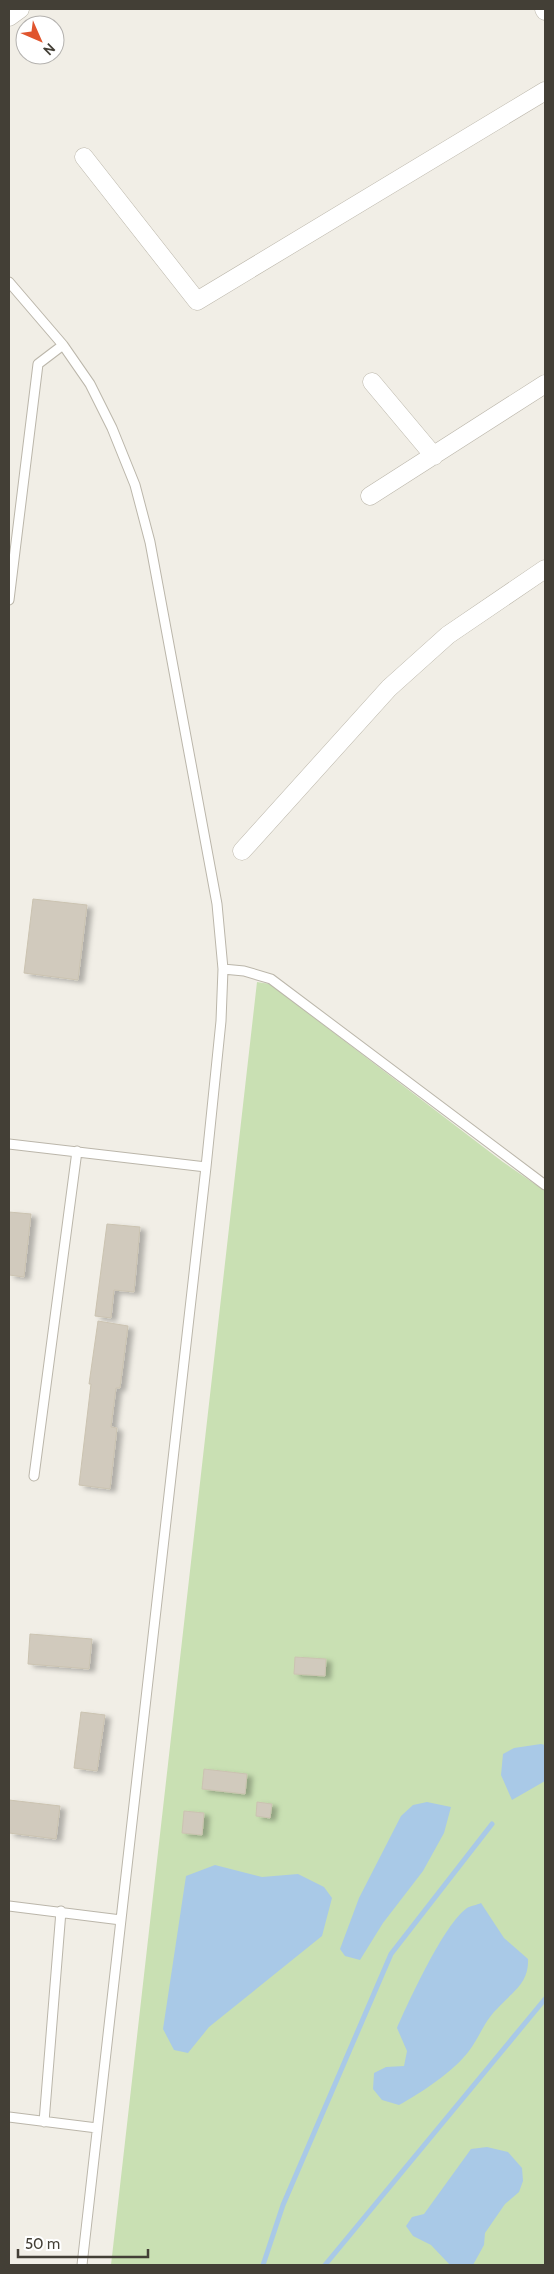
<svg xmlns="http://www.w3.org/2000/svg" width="554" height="2274" viewBox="0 0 554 2274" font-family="Cabin,sans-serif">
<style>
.green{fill:#c9e0b3}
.water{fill:#a9c9e7}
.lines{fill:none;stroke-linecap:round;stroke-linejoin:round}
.stream{stroke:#a9c9e7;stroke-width:5}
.building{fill:#d1cabd;stroke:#cbc3b1;filter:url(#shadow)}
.service-casing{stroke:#bbb6aa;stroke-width:11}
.minor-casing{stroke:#bbb6aa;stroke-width:19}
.service{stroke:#fff;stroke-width:9}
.minor{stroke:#fff;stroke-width:18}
</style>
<defs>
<filter id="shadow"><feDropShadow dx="5.5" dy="3" stdDeviation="2.5" flood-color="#0004"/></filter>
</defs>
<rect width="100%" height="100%" fill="#f1eee6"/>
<path class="green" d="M257 982 270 984 503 1162 545 1191V2265H111Z"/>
<path class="water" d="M541 1744 545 1745V1781L512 1800 501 1775 503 1754 514 1748Z
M427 1802 451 1807 444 1833 423 1871 383 1923 360 1960 345 1956 340 1949 359 1898 401 1816 413 1805Z
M215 1865 262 1877 298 1874 324 1887 332 1898 322 1936 209 2027 188 2053 174 2050 163 2029 186 1876Z
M481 1903 504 1938 528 1959C529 1984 512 1992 497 2009 485 2020 479 2038 469 2051 454 2071 421 2093 399 2105L382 2100 373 2089 374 2073 386 2067 404 2066 407 2051 397 2028C409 2001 444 1924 467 1908 470 1906 477 1905 481 1903Z
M487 2147 508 2152 522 2168 523 2181 519 2192 505 2204 485 2233 484 2245 473 2265H450L431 2245 413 2236 406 2226 412 2217 424 2214 471 2149Z"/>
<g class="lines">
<path class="stream" d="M263 2265 283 2205 391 1954 492 1824
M325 2265 545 1999"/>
</g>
<path class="building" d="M33 899 87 905 78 980 24 973Z
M9 1212 31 1214 24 1277 9 1275Z
M107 1224 140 1227 134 1292 114 1290 111 1318 95 1316Z
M98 1321 128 1326 120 1388H116L111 1427 117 1428 110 1489 79 1485 91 1384H89Z
M30 1634 92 1639 89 1669 28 1664Z
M295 1657 326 1659 325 1676 294 1674Z
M81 1712 105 1715 97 1771 74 1768Z
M204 1769 247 1774 245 1794 202 1789Z
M9 1800 60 1806 56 1839 9 1833Z
M257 1802 272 1804 270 1818 256 1816Z
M184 1811 204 1813 202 1835 182 1833Z"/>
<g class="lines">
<g class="service-casing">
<path id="service" d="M9 282 63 345 90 384 112 428 135 485 150 542 217 904 223 969 221 1021 206 1167 82 2265
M9 600 38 364 63 345
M223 969 244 971 271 979 545 1185
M9 1144 206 1167
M34 1476 77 1151
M9 1906 121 1920
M9 2117 97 2128
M44 2122 61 1911"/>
</g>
<g class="minor-casing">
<path id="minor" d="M544 9 545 11
M9 17 20 9
M84 157 197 301 545 91
M372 382 434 456
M370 496 545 384
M242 851 389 688 448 635 545 569"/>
</g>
<use href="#service" class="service"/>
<use href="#minor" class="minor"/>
</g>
<rect width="554" height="2274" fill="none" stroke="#433f36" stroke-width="20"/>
<g transform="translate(40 40) rotate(135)"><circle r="24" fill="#ffffff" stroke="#b4b2af"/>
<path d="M0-4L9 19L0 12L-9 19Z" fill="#e0552e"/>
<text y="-8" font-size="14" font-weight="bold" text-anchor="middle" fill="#433f36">N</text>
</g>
<path d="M18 2249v8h130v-8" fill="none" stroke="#433f36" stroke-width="2.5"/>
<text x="25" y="2249" font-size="15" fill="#433f36" stroke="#ffffff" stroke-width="4" paint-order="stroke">50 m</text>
</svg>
